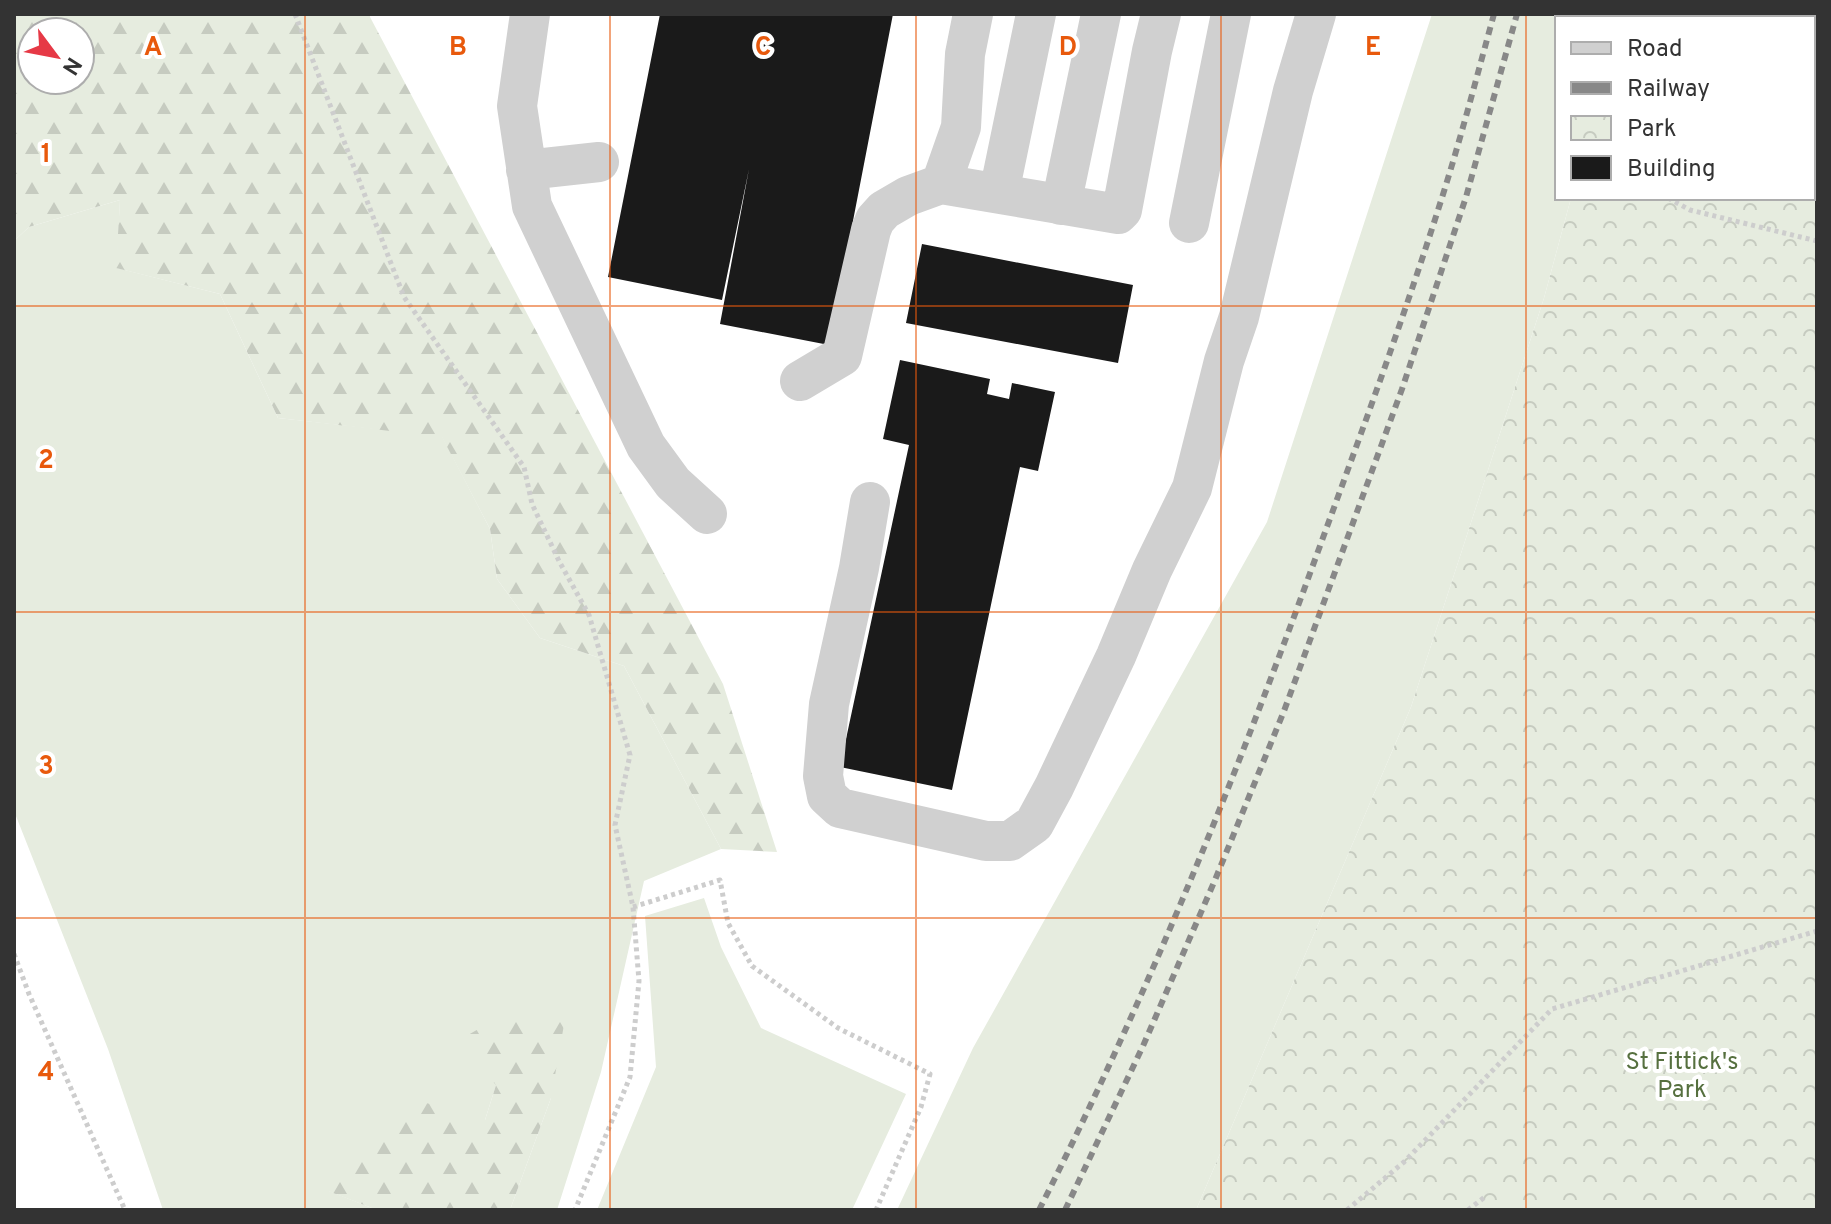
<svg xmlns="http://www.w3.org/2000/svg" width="1831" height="1224" viewBox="0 0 1831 1224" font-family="Overpass,sans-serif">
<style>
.green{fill:#e6ecdf}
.forest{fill:url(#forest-firs);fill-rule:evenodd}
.park{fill:url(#park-crowns)}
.building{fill:#1a1a1a}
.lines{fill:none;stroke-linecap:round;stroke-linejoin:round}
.path{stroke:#cdcdcd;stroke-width:5;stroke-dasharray:4 4;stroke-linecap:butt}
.minor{stroke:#d0d0d0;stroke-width:40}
.rail{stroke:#888;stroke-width:6;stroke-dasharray:8 6;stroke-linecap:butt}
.grid{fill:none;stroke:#e8590c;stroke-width:2;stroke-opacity:0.55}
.labels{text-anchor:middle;stroke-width:8;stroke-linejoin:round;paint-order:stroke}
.park-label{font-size:24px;fill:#56703f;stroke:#fff}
.grid-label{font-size:26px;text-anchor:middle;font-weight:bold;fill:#e8590c;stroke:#fff;stroke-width:8;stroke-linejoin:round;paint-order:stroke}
</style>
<defs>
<pattern id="forest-firs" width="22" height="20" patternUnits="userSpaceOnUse" patternTransform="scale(2)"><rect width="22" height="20" fill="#e6ecdf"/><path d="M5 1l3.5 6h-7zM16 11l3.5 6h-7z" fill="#c6cbc0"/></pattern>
<pattern id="park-crowns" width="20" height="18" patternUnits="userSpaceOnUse" patternTransform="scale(2)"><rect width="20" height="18" fill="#e6ecdf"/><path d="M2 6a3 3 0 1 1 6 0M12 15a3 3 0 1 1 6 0" fill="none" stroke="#c6cbc0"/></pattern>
</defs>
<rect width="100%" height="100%" fill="#fff"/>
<path class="green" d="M1432 14H1622L1621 18H1557V198H1571L1544 298 1411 707 1196 1210H897L973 1048 1267 522Z
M120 200 117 268 220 294 278 418 442 436 490 529 497 579 540 638 624 666 721 849 644 881 601 1072 557 1210H510L551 1098 496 1085 485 1120 329 1191 377 1210H163L108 1049 14 811V241L29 227Z
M704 898 721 947 761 1028 906 1094 852 1210H597L656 1067 645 916Z"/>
<path class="forest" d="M14 14H370V17L723 684 777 852 721 849 624 666 540 638 497 579 490 529 442 437 278 418 220 294 116 268 120 200 29 227 14 241ZM32 32H80V80H32Z
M506 1013 565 1019 551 1098 510 1210H377L328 1191 423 1102 485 1120 496 1085 456 1042Z"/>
<path class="park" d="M1622 14H1817V1210H1196L1411 707 1544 298 1571 198H1813V18H1621Z"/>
<path class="building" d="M660 14H893L829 345 720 324 749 169 722 300 608 277Z
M922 244 1133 285 1118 363 906 323Z
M900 360 990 379 987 394 1009 399 1012 383 1055 392 1038 471 1020 467 952 790 840 767 909 445 883 439Z"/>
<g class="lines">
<path class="path" d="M295 14 404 297 524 467 532 504 559 561 589 615 630 755 615 825 633 907 639 981 630 1077 575 1210
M1665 18 1666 14
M1668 198 1690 210 1817 241
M633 907 720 880 728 923 752 966 838 1028 930 1074 921 1107 876 1210
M14 954 29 994 125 1210
M1347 1210 1404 1162 1552 1009 1817 931
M1468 1210 1486 1196"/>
<path class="minor" d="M530 14 517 106 532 206 646 446 673 483 707 514
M526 170 599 162
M941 184 961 127 965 54 973 14
M999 193 1036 14
M1061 205 1101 14
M1189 223 1231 14
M800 381 842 356 871 230 875 220 884 210 908 196 941 184 1118 214 1122 210 1152 51 1161 14
M870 502 859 568 829 704 823 776 827 796 840 808 986 841H1010L1034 824 1054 787 1116 656 1152 570 1192 488 1224 361 1239 317 1293 91 1316 14"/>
<path class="rail" d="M1039 1210C1143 1005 1230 792 1309 576 1356 447 1404 319 1445 188 1463 130 1478 72 1494 14
M1065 1210 1143 1046 1215 880 1284 711 1402 389 1466 197 1517 14"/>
</g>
<path class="grid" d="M305 14V1210M610 14V1210M916 14V1210M1221 14V1210M1526 14V1210M14 306H1817M14 612H1817M14 918H1817"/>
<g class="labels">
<g class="park-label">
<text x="1682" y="1069">St Fittick's<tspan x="1682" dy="28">Park</tspan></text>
</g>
</g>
<g class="grid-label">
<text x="153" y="55">A</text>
<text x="458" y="55">B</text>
<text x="763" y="55">C</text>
<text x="1068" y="55">D</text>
<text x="1373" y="55">E</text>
<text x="46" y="162">1</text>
<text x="46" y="468">2</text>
<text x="46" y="774">3</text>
<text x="46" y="1080">4</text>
</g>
<rect width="1831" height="1224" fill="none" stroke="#333333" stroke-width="32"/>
<rect x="1555" y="16" width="260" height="184" fill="#ffffff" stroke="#adadad" stroke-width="2"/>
<rect x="1571" y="42" width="40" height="12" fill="#d0d0d0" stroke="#adadad" stroke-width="2"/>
<text x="1627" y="56" font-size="24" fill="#333333">Road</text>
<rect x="1571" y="82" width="40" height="12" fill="#888888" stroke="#adadad" stroke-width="2"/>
<text x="1627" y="96" font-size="24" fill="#333333">Railway</text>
<rect x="1571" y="116" width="40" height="24" fill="url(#park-crowns)" stroke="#adadad" stroke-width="2"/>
<text x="1627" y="136" font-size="24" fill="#333333">Park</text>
<rect x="1571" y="156" width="40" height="24" fill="#1a1a1a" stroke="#adadad" stroke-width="2"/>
<text x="1627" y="176" font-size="24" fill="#333333">Building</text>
<g transform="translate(56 56) rotate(122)"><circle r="38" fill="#ffffff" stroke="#adadad" stroke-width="2"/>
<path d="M0-6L14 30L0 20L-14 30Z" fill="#e63946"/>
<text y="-12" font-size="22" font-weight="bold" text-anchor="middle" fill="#333333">N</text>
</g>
</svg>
